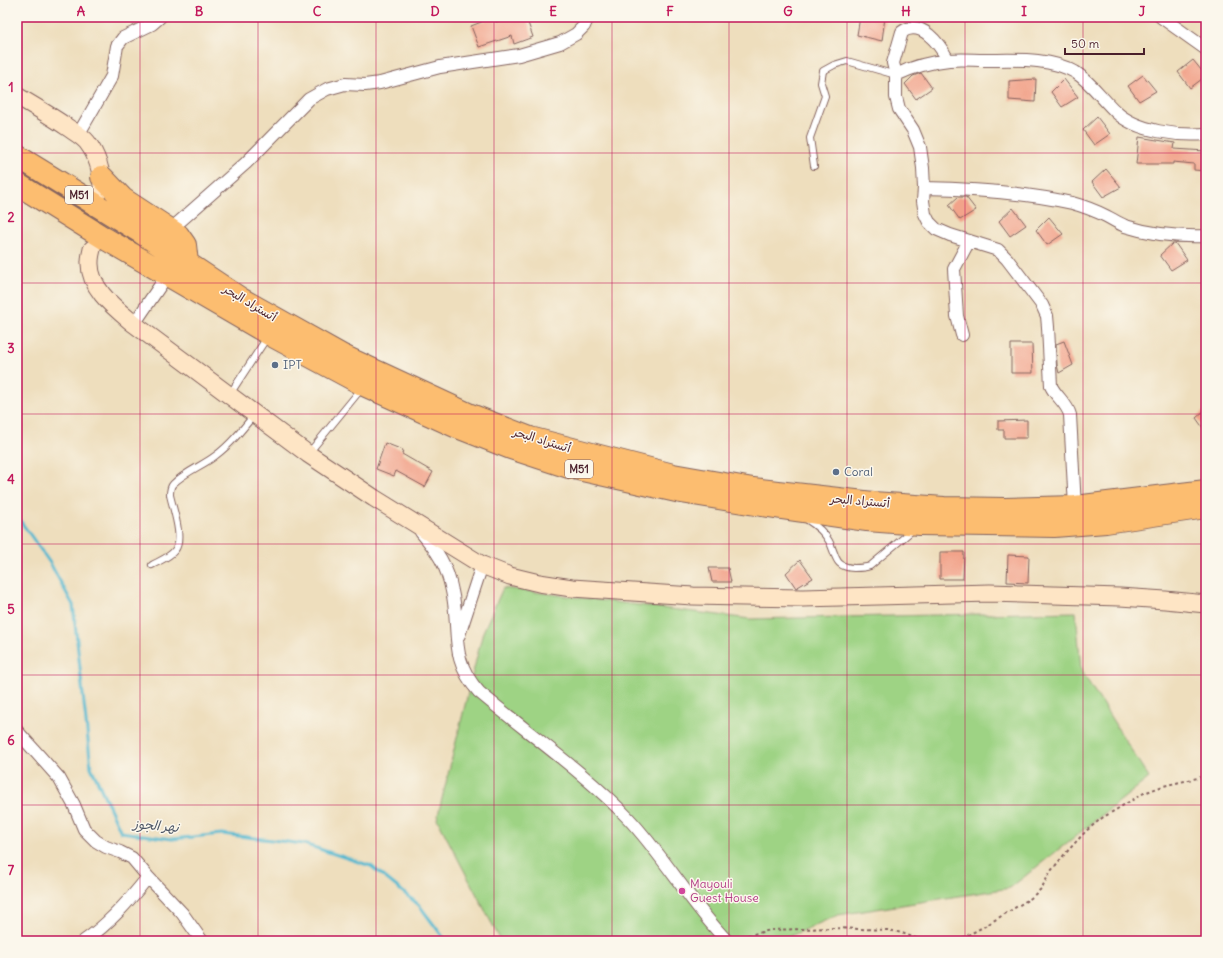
<svg xmlns="http://www.w3.org/2000/svg" width="1223" height="958" viewBox="0 0 1223 958" font-family="Delius,'Playpen Sans Arabic',sans-serif">
<style>
.green{fill:#9ed384;stroke:#747958}
.lines{fill:none;stroke-linecap:round;stroke-linejoin:round}
.stream{stroke:#51b8d0;stroke-width:3}
.building{fill:#f2a38a}
.lane-casing{stroke:#83625e;stroke-width:8}
.street-casing{stroke:#83625e;stroke-width:14}
.secondary-casing{stroke:#83625e;stroke-width:19}
.highway-casing{stroke:#83625e;stroke-width:24}
.path{stroke:#83625e;stroke-width:2;stroke-dasharray:3 3;stroke-linecap:butt}
.lane{stroke:#fff;stroke-width:6}
.street{stroke:#fff;stroke-width:12}
.secondary{stroke:#fee5c5;stroke-width:17}
.highway{stroke:#fcbd6f;stroke-width:22}
.grid{fill:none;stroke:#c2185b;stroke-width:1;stroke-opacity:0.55}
.service-dot{fill:#5c6f8a;stroke:#fbf7ec;stroke-width:1.5}
.hotel-dot{fill:#d1479c;stroke:#fbf7ec;stroke-width:1.5}
.labels{text-anchor:middle;stroke-width:3;stroke-linejoin:round;paint-order:stroke}
.shield{fill:#fbf7ec;stroke:#7f6065;stroke-width:1}
.shield-label{font-size:11px;font-weight:bold;fill:#4a1f2b}
.street-label{font-size:12px;fill:#4a1f2b;stroke:#fbf7ec}
.service-label{font-size:12px;fill:#4e5e75;stroke:#fbf7ec;text-anchor:start}
.hotel-label{font-size:12px;fill:#b23c85;stroke:#fbf7ec;text-anchor:start}
.water-label{font-size:13px;font-style:italic;fill:#4c5565;stroke:#fbf7ec}
.neatline{fill:none;stroke:#c2185b;stroke-width:1.5}
.grid-label{font-size:13px;text-anchor:middle;font-weight:bold;fill:#c2185b}
</style>
<rect width="100%" height="100%" fill="#fbf7ec"/>
<filter id="ink" filterUnits="userSpaceOnUse"><feTurbulence type="fractalNoise" baseFrequency=".025" numOctaves="2"/><feDisplacementMap in="SourceGraphic" scale="8" xChannelSelector="R" yChannelSelector="G"/><feConvolveMatrix kernelMatrix="1 2 1 2 8 2 1 2 1" color-interpolation-filters="sRGB"/></filter>
<filter id="wash" filterUnits="userSpaceOnUse"><feTurbulence type="fractalNoise" baseFrequency=".012" numOctaves="4" result="noise"/><feDisplacementMap in="SourceGraphic" scale="16" xChannelSelector="R" yChannelSelector="G"/><feGaussianBlur stdDeviation="0.9" result="paint"/><feColorMatrix in="noise" values="0 0 0 0 0 0 0 0 0 0 0 0 0 0 0 0 0 1.4 0 .05"/><feComposite in="paint" operator="in"/></filter>
<g filter="url(#wash)">
<rect width="100%" height="100%" fill="#eedebd"/>
<path class="green" d="M503 588 750 619 1076 612 1081 670 1149 778 1010 888 838 915 779 941H501L437 819 483 632Z"/>
<g class="lines">
<path class="stream" d="M17 516 50 563 73 605 91 767 121 832 172 839 222 834 304 844 371 866 419 905 446 941"/>
</g>
<g id="blocks">
<path class="building" d="M494 17 496 22 508 17H526L533 37 514 44 512 36 479 47 471 26Z
M860 17H885L882 41 857 35Z
M1193 60 1206 76 1190 88 1178 72Z
M921 73 932 88 916 99 905 84 913 76Z
M1143 75 1156 91 1139 101 1128 86Z
M1036 79 1035 102 1009 100V81Z
M1064 79 1078 97 1062 107 1051 92Z
M1097 117 1110 134 1094 145 1083 130Z
M1139 137 1175 143 1174 149 1206 151V171L1194 170V164L1173 162V164H1136Z
M1106 169 1121 187 1103 197 1092 182Z
M958 197H966L976 210 960 220 949 205Z
M1013 208 1026 225 1010 236 999 221Z
M1049 217 1063 234 1047 245 1036 230Z
M1173 243H1175L1187 260 1171 270 1160 255Z
M1064 341 1073 365 1059 373 1057 365 1056 344Z
M1011 344H1032L1033 373H1011Z
M1206 409V432L1196 418Z
M1027 420V438H1004V430H998V421Z
M385 443 403 450 402 454 433 472 425 487 396 471 394 476 376 469Z
M940 552H964L963 579H940Z
M1008 555 1029 556 1028 583 1007 582Z
M800 560 813 578 796 588 786 573Z
M709 568H728L731 582H712Z"/>
</g>
</g>
<g filter="url(#ink)">
<use href="#blocks" fill-opacity="0" stroke="#83625e" stroke-width="1"/>
<g class="lines">
<g class="lane-casing">
<path id="lane" d="M814 166 810 138 825 96 821 83 823 71 834 65 847 61 896 75
M230 394 268 336
M308 454 362 388
M806 519C814 524 824 532 829 541 837 555 833 567 854 568 860 568 865 568 870 566L914 529
M152 565C159 561 170 557 175 550 184 539 173 509 170 495 170 491 170 487 173 484 185 472 202 466 215 456 230 445 242 430 254 415"/>
</g>
<g class="street-casing">
<path id="street" d="M1161 17 1206 49
M896 75 893 63 902 32C921 18 940 45 948 60
M78 135 112 76 117 46 123 38 152 24 160 17
M924 188C974 189 1023 192 1072 203 1083 206 1096 211 1106 216 1112 219 1118 223 1125 226 1150 234 1180 237 1206 236
M170 230 246 163 309 99 327 89 345 84 365 85 380 83 440 67 519 55 560 43 576 34 584 26 588 17
M134 324 168 274
M962 335 957 316 954 269 969 241
M1075 507 1070 415C1067 403 1056 397 1051 386L1048 327 1047 316 1042 305 1007 259 998 250 950 235 936 229 929 222 925 214 923 201 924 188 923 168 920 147 913 130 899 109 896 97V75C912 67 930 62 949 60 961 59 973 60 985 60 1014 60 1049 57 1075 72 1092 83 1102 99 1116 112 1137 132 1179 136 1206 134
M421 532C437 551 447 565 452 591 461 630 448 658 479 692 529 734 583 771 628 818 664 856 690 903 727 941
M459 635 482 565
M17 731 59 778 74 805 84 829 96 841 106 847 120 852 132 858 148 877 182 913 202 941
M84 941C109 924 129 901 148 877"/>
</g>
<g class="secondary-casing">
<path id="secondary" d="M17 96C34 106 51 116 67 127 74 132 82 136 87 142 97 155 102 172 102 189
M92 249C91 253 90 257 90 262 89 289 115 308 134 324L308 454 374 498 482 565 510 576 539 583 572 588 693 596 803 598 990 593 1120 597 1165 600 1206 604"/>
</g>
<g class="highway-casing">
<path id="highway" d="M17 156 142 233 241 299 343 356 468 414 530 438 673 475 753 489 873 503 944 508 1005 509 1075 507 1206 491
M102 177 123 199 178 235 185 245 187 263
M17 184 104 238 269 334 364 385 455 426 511 448 569 467 681 492 781 508 867 520 920 524 1054 526 1106 522 1206 507"/>
</g>
<path class="path" d="M736 938 771 930 833 928 888 930 902 933 923 941
M957 941 985 926 1031 898 1041 889 1051 871 1064 855 1086 831 1102 818 1144 793 1163 786 1206 776"/>
<use href="#lane" class="lane"/>
<use href="#street" class="street"/>
<use href="#secondary" class="secondary"/>
<use href="#highway" class="highway"/>
</g>
</g>
<path class="grid" d="M140 17V941M258 17V941M376 17V941M494 17V941M612 17V941M729 17V941M847 17V941M965 17V941M1083 17V941M17 153H1206M17 283H1206M17 414H1206M17 544H1206M17 675H1206M17 805H1206"/>
<g class="service-dot">
<circle cx="275" cy="365" r="4"/>
<circle cx="836" cy="472" r="4"/>
</g>
<circle class="hotel-dot" cx="682" cy="891" r="4"/>
<g class="labels">
<g class="shield">
<rect x="65" y="186" width="28" height="18" rx="3"/>
<rect x="565" y="460" width="28" height="18" rx="3"/>
</g>
<g class="shield-label">
<text x="79" y="199">M51</text>
<text x="579" y="473">M51</text>
</g>
<g class="street-label">
<text transform="translate(250 303) rotate(31)" y="4">أتستراد البحر</text>
<text transform="translate(542 440) rotate(17)" y="4">أتستراد البحر</text>
<text transform="translate(860 501) rotate(5)" y="4">أتستراد البحر</text>
</g>
<g class="service-label">
<text x="283" y="369">IPT</text>
<text x="844" y="476">Coral</text>
</g>
<g class="hotel-label">
<text x="690" y="888">Mayouli<tspan x="690" dy="14">Guest House</tspan></text>
</g>
<g class="water-label">
<text transform="translate(156 825) rotate(5)" y="5">نهر الجوز</text>
</g>
</g>
<rect width="1223" height="958" fill="none" stroke="#fbf7ec" stroke-width="44"/>
<path d="M1065 48v6h79v-6" fill="none" stroke="#4a1f2b" stroke-width="2"/>
<text x="1071" y="48" font-size="12" fill="#4a1f2b" stroke="#fbf7ec" stroke-width="3" paint-order="stroke">50 m</text>
<rect x="22" y="22" width="1179" height="914" class="neatline"/>
<g class="grid-label">
<text x="81" y="16">A</text>
<text x="199" y="16">B</text>
<text x="317" y="16">C</text>
<text x="435" y="16">D</text>
<text x="553" y="16">E</text>
<text x="670" y="16">F</text>
<text x="788" y="16">G</text>
<text x="906" y="16">H</text>
<text x="1024" y="16">I</text>
<text x="1142" y="16">J</text>
<text x="11" y="92">1</text>
<text x="11" y="222">2</text>
<text x="11" y="353">3</text>
<text x="11" y="484">4</text>
<text x="11" y="614">5</text>
<text x="11" y="745">6</text>
<text x="11" y="875">7</text>
</g>
</svg>
